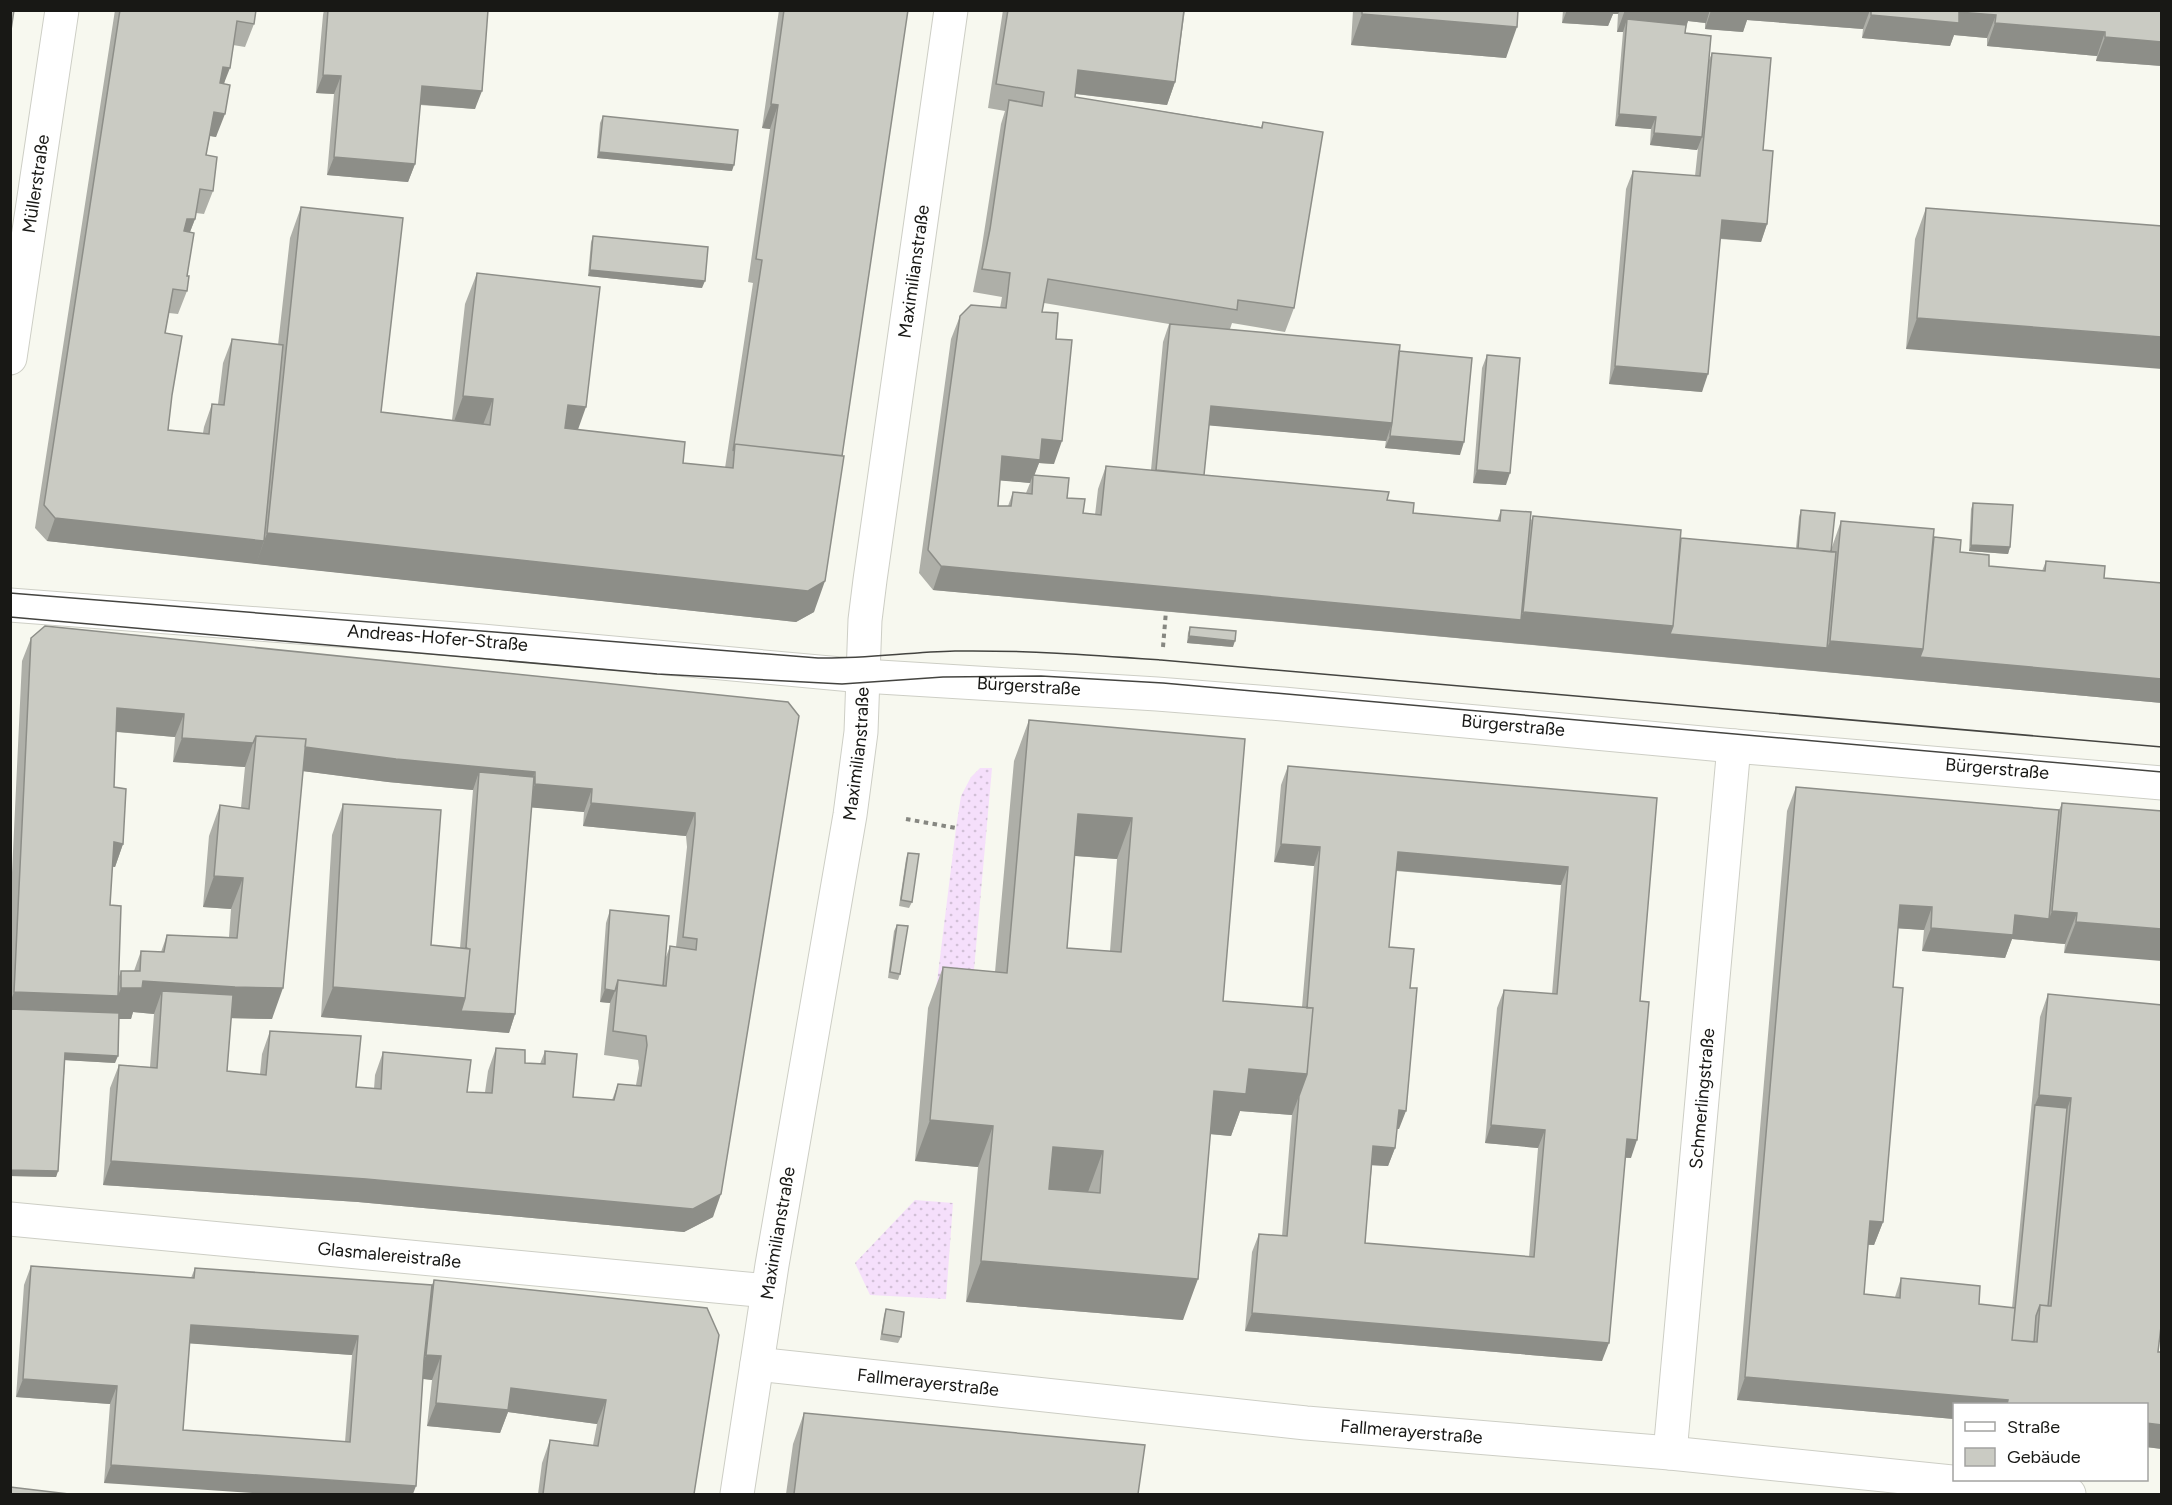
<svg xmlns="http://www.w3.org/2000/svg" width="2172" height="1505" viewBox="0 0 2172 1505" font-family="Figtree,sans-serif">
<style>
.grass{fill:url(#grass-dots)}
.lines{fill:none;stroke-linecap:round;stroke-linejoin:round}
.minor-casing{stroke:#cdcec5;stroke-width:35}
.tertiary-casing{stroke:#cdcec5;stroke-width:35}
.path{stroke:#868781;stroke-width:4;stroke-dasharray:4.5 4.5;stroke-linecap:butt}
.minor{stroke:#fff;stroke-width:33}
.tertiary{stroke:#fff;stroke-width:33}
.tram{stroke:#444440;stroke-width:1.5}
.wall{fill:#aeafa8;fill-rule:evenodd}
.shaded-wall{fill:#8d8e88}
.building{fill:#cacbc3;stroke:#8d8e88;stroke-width:1.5;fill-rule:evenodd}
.labels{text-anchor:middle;stroke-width:4.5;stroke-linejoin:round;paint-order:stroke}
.street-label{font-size:18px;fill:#181815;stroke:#fff}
</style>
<defs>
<pattern id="grass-dots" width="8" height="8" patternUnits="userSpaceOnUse" patternTransform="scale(1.5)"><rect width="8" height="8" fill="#f5dffb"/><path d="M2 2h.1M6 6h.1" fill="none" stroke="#d1bfd6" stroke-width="1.8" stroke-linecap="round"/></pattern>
</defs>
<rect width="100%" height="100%" fill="#f7f8ef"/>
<path class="grass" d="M980 768H992L972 992 936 990 956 828 961 796 971 777Z
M915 1200 953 1203 946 1299 870 1295 855 1263Z"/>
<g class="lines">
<g class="minor-casing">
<g id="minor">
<path id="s1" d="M10 358 62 10"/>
<path id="s2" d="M863 676 865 620 870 580 951 10"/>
<path id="s3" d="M10 1219 768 1291"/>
<path id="s4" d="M757 1364 1306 1423 1670 1453 2069 1494"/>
<path id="s5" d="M1670 1453 1734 746"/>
</g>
</g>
<g class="tertiary-casing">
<g id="tertiary">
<path id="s6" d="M10 605 482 641 863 676 1157 694 1283 704 1734 746 2162 783"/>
<path id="s7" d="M737 1494 772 1265 850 815 861 732 863 676"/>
</g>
</g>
<path class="path" d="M1163 647 1166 611
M906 819 956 828"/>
<use href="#minor" class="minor"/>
<use href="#tertiary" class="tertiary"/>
<path class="tram" d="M10 593 818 658C864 659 909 652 955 651 1024 650 1092 655 1161 660L2162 747
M10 617 657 674 842 684 943 677 1041 676 1163 683 2162 772"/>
</g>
<path class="wall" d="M115 10H256L254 24 245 47 233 45 224 84 216 137 210 136 206 155 213 191 204 214 196 213 195 219 190 232 187 276V291L178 314 169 313 165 333 172 395 168 430 203 433 204 427 212 404H218L223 363 232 339 278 345 290 238 301 207 381 412 452 420 465 304 477 273 578 429 683 463 725 468 753 283 748 282 770 129 762 128 779 10H908L814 612 796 622 47 541 35 528Z
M324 10H488L475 109 420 105 415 164 408 182 327 175 334 94 316 93 323 15Z
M1003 10H1185L1175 82 1167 105 1075 94V97L1261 127 1263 122 1294 308 1285 332 1232 323 1230 329 1399 351 1460 455 1385 448 1386 440V441L1209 425 1204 475 1387 500 1413 513 1497 521 1501 510 1529 525 1533 516 1681 538 1796 548 1799 517 1801 510 1832 547 1841 521 1934 537 1960 552 1989 566 2042 571 2046 561 2104 578 2162 583V703L933 590 919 573 951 339 960 316 1000 308 1002 297 973 292 981 252 1001 124 1005 111 988 108ZM1044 303 1169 324 1163 342 1151 470 1106 466 1098 489 1095 515 1083 513 1067 498 1034 475 1039 463 1054 464 1056 339 1042 312ZM1000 480 1030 483 1026 493 1013 492 1008 506H998Z
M1353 10H1518L1506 58 1351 45Z
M1563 10H2162V66L2096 61 2097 56 1987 46V38L1954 35 1950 46 1862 38 1863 29 1747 20 1743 32 1705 29V23L1688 21 1685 33 1709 60 1712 53 1763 150 1767 224 1761 242 1720 239 1702 392 1609 384 1626 189 1633 171 1695 176 1698 148 1697 150 1650 145 1651 129 1615 126 1623 32H1617L1618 14H1613L1608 26 1562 23Z
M603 116 732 171 597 158 600 123Z
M1926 208 2162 226 1906 349 1915 239Z
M593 236 702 288 588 276 591 242Z
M1487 355 1506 485 1473 483 1482 368Z
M1973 503 2010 547 2008 554 1969 551 1971 509Z
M1190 627 1233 647 1187 643 1188 633Z
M31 638 788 702 713 1217 684 1232 358 1202 103 1185 110 1088 119 1065 150 1067 154 1014 133 1012 131 1019H119L115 1063 65 1060 58 1171 56 1177 10 1176V915L22 661ZM116 732 175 737 173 762 245 767 241 808 220 805 209 836 203 907 231 909 229 937 167 935 161 952 141 951 134 971H121L118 979 110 905 112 866 115 867 123 844 114 787ZM303 771 388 782 473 790 460 948 431 945 343 804 332 835 321 1017 509 1033 515 1014 531 807 584 812 583 826 686 836 687 847 676 947 670 946 666 957 610 910 606 923 600 1002 610 1003 604 1055 638 1060 639 1068 636 1085 618 1084 612 1100 573 1097 545 1051 540 1064 525 1063 496 1048 488 1071 485 1092H467L383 1052 375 1075 374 1089 356 1087 270 1031 262 1054 260 1074 227 1071 231 1018 272 1019Z
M1029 720 1245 739 1223 1001 1302 1007 1314 866 1274 862 1281 785 1288 766 1657 798 1640 1001 1631 1158H1625L1602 1361 1245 1331 1252 1252 1259 1234 1282 1236 1292 1114V1115L1240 1111 1231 1136 1210 1134 1183 1320 966 1302 978 1167 915 1161 928 1008 943 967 995 972 1014 761ZM1075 856 1117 859 1110 951 1067 948ZM1396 871 1561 885 1552 994 1504 990 1497 1008 1485 1143 1538 1148 1529 1257 1365 1243 1372 1165 1388 1166 1395 1148 1397 1129H1399L1389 947Z
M1796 787 2059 810 2062 803 2162 811 2064 953 2065 944 2012 939 2005 958 1922 951 1924 930 1898 928 1893 987 1883 1222 1874 1245H1868L1864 1294 1895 1297 1901 1278 1979 1304 2012 1308 2040 1017 2048 994 2158 1352H2162V1449L2146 1447V1404H1954V1419L1737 1400 1787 811Z
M908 853 912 902 909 908 899 906 906 859Z
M897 925 900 974 898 980 888 978 894 931Z
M31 1266 191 1278 195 1268 432 1285 434 1280 699 1459 694 1494H538L542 1463 550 1440 593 1445 597 1424 508 1412 500 1433 427 1426 432 1380 423 1379 416 1486 104 1483 110 1404 16 1397 24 1285ZM189 1343 352 1355 345 1442 183 1430Z
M886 1309 901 1337 898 1343 880 1340 884 1315Z
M804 1413 1138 1494H786L793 1444Z"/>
<path class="shaded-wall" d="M1567 10H1620L1618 14H1613L1608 26 1562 23Z
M1625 10H1710L1706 23 1688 21 1681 38 1627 19 1623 32H1617Z
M1711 10H1870L1863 29 1747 20 1743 32 1705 29Z
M1959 12 1996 15 1987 38 1954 35 1950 46 1862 38 1871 15Z
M1362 14 1517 27 1506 58 1351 45Z
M1995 23 2105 32 2097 56 1987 46Z
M2105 37 2162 42V66L2096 61Z
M223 67 230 68 221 91 215 90Z
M1078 70 1175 82 1167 105 1069 93Z
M323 75 341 76 334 94 316 93Z
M422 86 482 91 475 109 415 104Z
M771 104 778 105 770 129 762 128Z
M214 112 225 114 216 137 205 135Z
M1619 114 1656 117 1651 129 1615 126Z
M1654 133 1702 137 1697 150 1650 145Z
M599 152 734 165 732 171 597 158Z
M334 157 415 164 408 182 327 175Z
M187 219H195L186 242H178Z
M1722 220 1767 224 1761 242 1715 238Z
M590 270 705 281 702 288 588 276Z
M1917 318 2162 337V369L1906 349Z
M1615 366 1708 374 1702 392 1609 384Z
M463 396 493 399 481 430 452 427Z
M568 405 586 407 575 438 557 436Z
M1211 406 1392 423 1386 441 1204 425Z
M1390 436 1464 442 1460 455 1385 448Z
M1042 439 1062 441 1054 464 1039 463 1033 479V475L1030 483 994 480 1002 456Z
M1477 470 1510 473 1506 485 1473 483Z
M55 518 264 541 256 564 47 541Z
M267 533 825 581 814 612 796 622 256 564Z
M1971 545 2010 547 2008 554 1969 551Z
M941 566 1521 620 1512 643 933 590Z
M1523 612 1673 626 1827 648 1830 641 1923 649 2162 679V703L1512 643Z
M1189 636 1235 641 1233 647 1187 643Z
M117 708 184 714 175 737 109 731Z
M182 738 253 743 245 767 173 762Z
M303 747 535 772 527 795 479 772 473 790 388 782 294 770Z
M535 784 592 789 584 812 526 807Z
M591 803 695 813 686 836 583 826Z
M1078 814 1132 818 1117 859 1063 855Z
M114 842 123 844 115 867 105 866Z
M1281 844 1320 847 1314 866 1274 862Z
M1398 852 1568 867 1561 885 1391 870Z
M214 876 243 878 231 909 203 907Z
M1900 905 1932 907 1924 930 1892 928Z
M2052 911 2077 913 2065 944 2012 939 2005 958 1922 951 1931 928 2015 915 2049 919Z
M2076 922 2162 929V961L2064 953Z
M143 981 283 988 272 1019 224 1018 162 991 154 1014 133 1012 131 1019H109L121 988Z
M333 987 465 998 515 1014 509 1033 321 1017Z
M605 989 615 991 610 1003 600 1002Z
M14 992 118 996 109 1019 10 1016V1003Z
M65 1053 118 1056 115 1063 63 1060Z
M1249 1069 1307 1074 1292 1115 1240 1111 1231 1136 1199 1133 1214 1091Z
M2039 1095 2071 1098 2063 1121 2035 1105Z
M1399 1110 1406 1111 1399 1129 1392 1128Z
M930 1120 993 1126 978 1167 915 1161Z
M1491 1125 1545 1130 1538 1148 1485 1143Z
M1627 1139 1637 1140 1631 1158 1620 1157Z
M1373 1146 1395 1148 1388 1166 1367 1165Z
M1053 1147 1103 1151 1088 1192 1038 1188Z
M111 1161 721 1194 713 1217 684 1232 358 1202 103 1185Z
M10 1170 58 1171 56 1177 10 1176Z
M1870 1221 1883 1222 1874 1245 1861 1244Z
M981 1261 1198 1279 1183 1320 966 1302Z
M1252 1313 1609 1343 1602 1361 1245 1331Z
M191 1325 358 1336 352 1355 184 1343Z
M426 1355 441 1356 432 1380 417 1378Z
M1745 1377 2008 1400 2006 1404H1954V1419L1737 1400Z
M23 1379 117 1386 110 1404 16 1397Z
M511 1388 606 1400 597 1424 508 1412 500 1433 427 1426 436 1403Z
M2146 1423 2162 1425V1449L2146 1447Z
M111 1465 416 1486 413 1494H266L104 1483Z"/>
<path class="building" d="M10 10H14L10 37Z
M120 10H256L254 24 237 21 230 68 223 67 220 83 230 85 225 114 214 112 206 155 217 157 213 191 200 189 195 219H187L184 231 194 233 187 276H189L187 291 173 289 165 333 182 336 172 395 168 430 209 434 212 404 224 405 232 339 283 345 264 541 55 518 44 505Z
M328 10H488L482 91 422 86 415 164 334 157 341 76 323 75Z
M784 10H908L842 456 735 444 733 451 762 260 756 259 778 105 771 104Z
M1008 10H1184L1175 82 1078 70 1075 97 1262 128 1263 122 1323 132 1294 308 1238 300 1237 310 1048 279 1042 312 1058 313 1056 339 1072 340 1062 441 1042 439 1040 460 1002 456 998 506H1011L1013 492 1032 494 1033 475 1069 478 1067 498 1085 499 1083 513 1101 515 1106 466 1389 492 1387 500 1414 503 1413 513 1500 521 1501 510 1531 512 1521 620 941 566 928 550 960 316 971 305 1006 308 1010 273 982 269 990 229 1009 100 1042 106 1044 92 996 84Z
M1362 10H1518L1517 27 1362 14Z
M1871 10H2162V42L2105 37V32L1995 23 1996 15 1959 12V23L1871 15Z
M1627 19 1686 25 1685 33 1711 36 1702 137 1654 133 1656 117 1619 114Z
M1712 53 1771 58 1763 150 1773 151 1767 224 1722 220 1708 374 1615 366 1633 171 1700 176Z
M603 116 738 130 734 165 599 152Z
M301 207 403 218 381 412 490 425 493 399 463 396 477 273 600 287 586 407 568 405 565 428 685 442 683 463 733 468 735 444 844 456 825 581 808 591 267 533Z
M1926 208 2162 226V337L1917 318Z
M593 236 708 247 705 281 590 270Z
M1170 324 1400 345 1392 423 1211 406 1204 475 1156 470Z
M1399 351 1472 358 1464 442 1390 436 1391 428 1392 423Z
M1487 355 1520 358 1510 473 1477 470Z
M1973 503 2013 505 2010 547 1971 545Z
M1801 510 1835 513 1831 552 1798 548Z
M1533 516 1681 530 1673 626 1523 612Z
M1841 521 1934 529 1923 649 1830 641Z
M1934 537 1961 540 1960 552 1989 555V566L2045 571 2046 561 2105 566 2104 578 2162 583V679L1920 657 1923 649Z
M1681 538 1836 552 1827 648 1670 634 1673 626Z
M45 626 788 702 799 716 721 1194 693 1209 366 1179 111 1161 119 1065 157 1068 162 991 233 995 227 1071 266 1075 270 1031 361 1036 356 1087 381 1089 383 1052 471 1060 467 1092 492 1093 496 1048 525 1050V1063L545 1064V1051L577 1054 573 1097 614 1100 618 1084 641 1086 647 1045 646 1036 613 1031 618 980 666 986 670 946 696 950 697 939 683 937 695 824V813L591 803 592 789 535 784V772L396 759 305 747 306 739 256 736 253 743 182 738 184 714 117 708 114 787 126 789 123 844 114 842 110 905 121 906 118 996 14 992 31 638Z
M1190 627 1236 631 1235 641 1189 636Z
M1029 720 1245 739 1223 1001 1313 1008 1307 1074 1249 1069 1246 1094 1214 1091 1198 1279 981 1261 993 1126 930 1120 943 967 1007 973ZM1078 814 1132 818 1121 952 1067 948ZM1053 1147 1103 1151 1100 1193 1049 1189Z
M256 736 306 739 283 988 235 987 143 981 142 988H121V971H140L141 951 164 952 167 935 237 938 243 878 214 876 220 805 249 809Z
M1288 766 1657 798 1640 1001 1649 1002 1637 1140 1627 1139 1609 1343 1252 1313 1259 1234 1287 1236 1299 1096 1307 1074 1313 1008H1307L1320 847 1281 844ZM1398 852 1568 867 1557 994 1504 990 1491 1125 1545 1130 1534 1257 1365 1243 1373 1146 1395 1148 1399 1110 1406 1111 1417 988H1410L1414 949 1389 947Z
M479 772 534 777 515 1014 461 1011 465 998 470 949 466 948Z
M1796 787 2059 810 2049 919 2015 915 2013 935 1931 928 1932 907 1900 905 1893 987 1903 988 1883 1222 1870 1221 1864 1294 1900 1298 1901 1278 1980 1286 1979 1304 2015 1308 2012 1340 2037 1342 2040 1305 2051 1306 2071 1098 2039 1095 2048 994 2162 1005V1318L2158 1352H2162V1425L2146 1423V1404H2007L2008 1400 1745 1377Z
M2062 803 2162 811V929L2076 922 2077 913 2052 911Z
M343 804 441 810 431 945 470 949 465 998 333 987Z
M908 853 919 854 912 902 901 900Z
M610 910 669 916 663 986 618 980 615 991 605 989Z
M897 925 908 926 900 974 890 972Z
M10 1009 119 1013 118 1056 65 1053 58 1171 10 1170Z
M2035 1105 2067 1108 2048 1306 2040 1305 2036 1316 2034 1342 2012 1340Z
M31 1266 194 1278 195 1268 432 1285 424 1360 416 1486 111 1465 117 1386 23 1379ZM191 1325 358 1336 350 1442 183 1430Z
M434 1280 707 1308 719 1335 694 1494H543L550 1440 598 1446 606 1400 511 1388 508 1410 436 1403 441 1356 426 1355Z
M886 1309 904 1312 901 1337 882 1334Z
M804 1413 1145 1445 1138 1494H794Z
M10 1487 69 1494H10Z"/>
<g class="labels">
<g class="street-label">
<text dy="6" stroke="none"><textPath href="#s1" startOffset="176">Müllerstraße</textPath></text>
<text dy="6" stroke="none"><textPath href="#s2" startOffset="408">Maximilianstraße</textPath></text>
<text dy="6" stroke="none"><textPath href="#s6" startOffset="429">Andreas-Hofer-Straße</textPath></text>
<text dy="6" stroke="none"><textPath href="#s6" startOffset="1022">Bürgerstraße</textPath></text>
<text dy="6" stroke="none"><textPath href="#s6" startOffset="1508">Bürgerstraße</textPath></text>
<text dy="6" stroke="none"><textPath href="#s7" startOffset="750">Maximilianstraße</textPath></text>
<text dy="6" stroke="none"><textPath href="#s6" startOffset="1994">Bürgerstraße</textPath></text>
<text dy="6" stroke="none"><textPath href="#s5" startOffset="356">Schmerlingstraße</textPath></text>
<text dy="6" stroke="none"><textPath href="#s7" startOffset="264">Maximilianstraße</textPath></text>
<text dy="6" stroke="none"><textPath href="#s3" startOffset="381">Glasmalereistraße</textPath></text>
<text dy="6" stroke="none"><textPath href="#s4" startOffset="172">Fallmerayerstraße</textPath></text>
<text dy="6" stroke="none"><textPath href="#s4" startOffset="658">Fallmerayerstraße</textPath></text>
</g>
</g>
<rect width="2172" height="1505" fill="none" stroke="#181815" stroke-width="24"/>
<rect x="1953" y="1403" width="195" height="78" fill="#ffffff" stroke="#a3a3a1" stroke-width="1.5"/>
<rect x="1965" y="1422" width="30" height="9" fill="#ffffff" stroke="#a3a3a1" stroke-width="1.5"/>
<text x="2007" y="1433" font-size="18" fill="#181815">Straße</text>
<rect x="1965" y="1448" width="30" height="18" fill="#cacbc3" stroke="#a3a3a1" stroke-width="1.5"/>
<text x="2007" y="1463" font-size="18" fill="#181815">Gebäude</text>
</svg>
